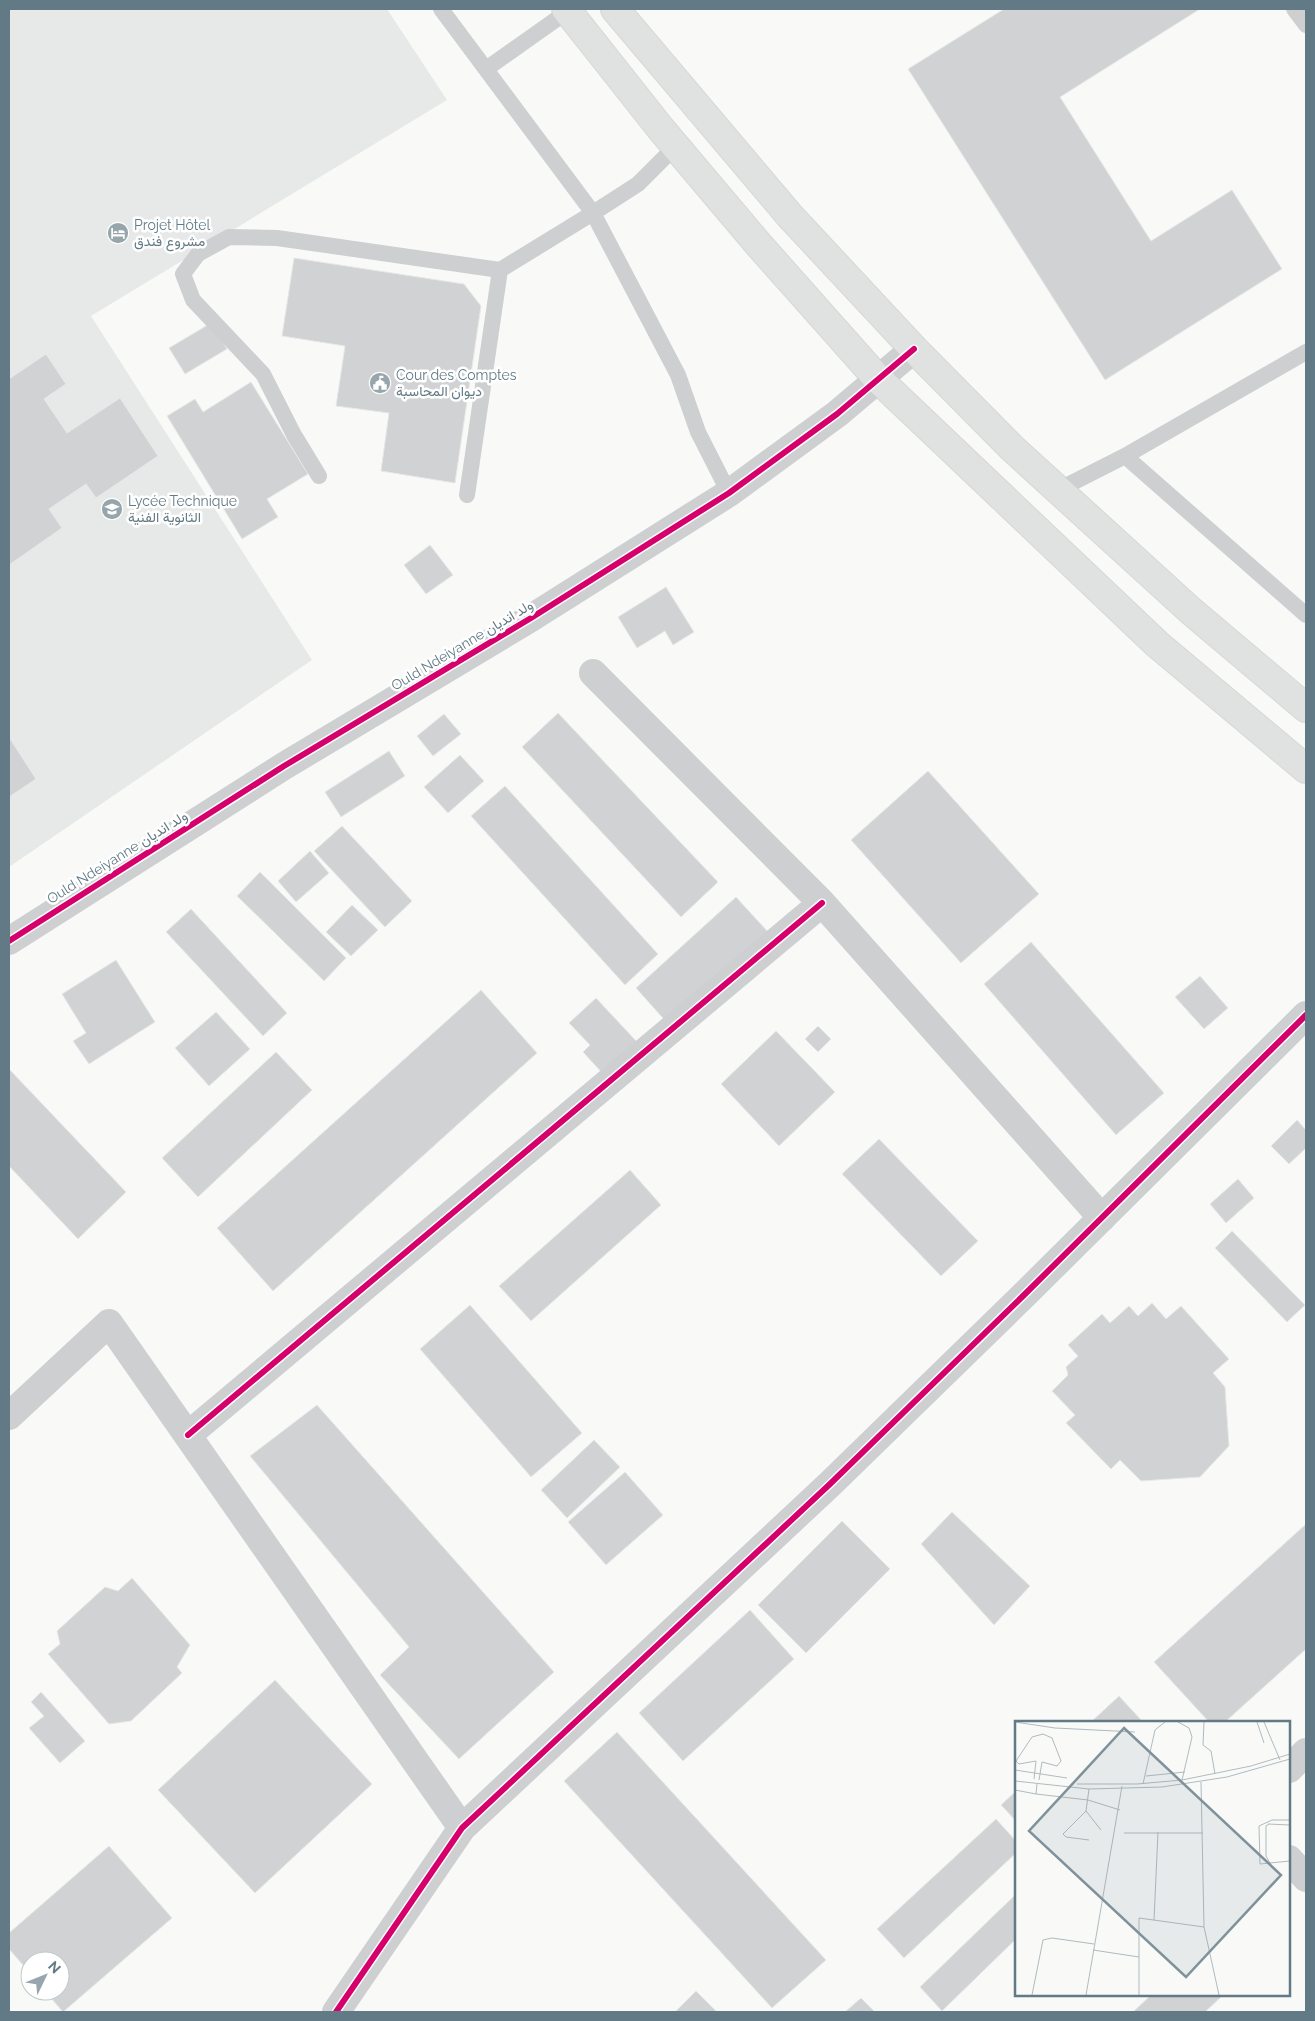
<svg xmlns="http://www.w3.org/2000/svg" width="1315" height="2021" viewBox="0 0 1315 2021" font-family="Raleway,Vazirmatn,sans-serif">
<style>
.built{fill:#e7e9e9}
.building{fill:#d0d2d3;stroke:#e8e8e8}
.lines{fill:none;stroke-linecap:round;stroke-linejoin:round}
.highway-casing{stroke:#d6d7d7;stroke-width:30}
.lane{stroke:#cdcfd0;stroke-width:16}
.street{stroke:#cdcfd0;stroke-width:28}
.highway{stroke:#e0e2e2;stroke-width:28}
.cycleway-casing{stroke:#fff;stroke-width:9}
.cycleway{stroke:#d6006c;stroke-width:6}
.labels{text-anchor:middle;stroke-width:5;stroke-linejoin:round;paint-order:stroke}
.poi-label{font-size:14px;fill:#627a85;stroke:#fff;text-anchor:start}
.street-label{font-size:14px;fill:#627a85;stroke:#fff}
.inset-road{fill:none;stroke:#afbbc0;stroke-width:1}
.view{fill:#7f929b;fill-opacity:0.15;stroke:#7f929b;stroke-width:2.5}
.inset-edge{fill:none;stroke:#627a85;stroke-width:2.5}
</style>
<rect width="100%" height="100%" fill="#f9f9f8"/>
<path class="built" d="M9 9H387L447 100 91 316 312 660 9 867Z"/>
<path class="building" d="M1004 9H1200L1060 97 1151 241 1232 190 1282 269 1105 380 908 69Z
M294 258 464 284 481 306 455 483 381 471 389 413 336 406 345 346 282 336Z
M211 323 227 349 185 374 169 348Z
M46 354 66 384 44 399 67 433 120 398 158 456 96 498 86 484 49 509 62 528 9 565V379Z
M251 382 308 474 267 499 278 517 242 539 167 416 195 399 203 412Z
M430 545 453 575 426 594 404 565Z
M666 587 694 632 673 645 665 631 637 648 618 617Z
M558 713 718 882 681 917 522 747Z
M444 714 461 734 433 756 417 736Z
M9 737 36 779 9 797Z
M389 751 405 776 341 817 325 792Z
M460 755 484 781 448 813 424 787Z
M928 771 1039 894 961 963 851 840Z
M505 786 658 954 625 985 471 816Z
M342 826 412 901 385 927 314 851Z
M310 851 329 873 296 902 278 881Z
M260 872 346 958 324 981 237 896Z
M736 897 769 933 669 1025 636 988Z
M352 905 378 930 351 956 326 932Z
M191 909 287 1013 263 1036 166 932Z
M1031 942 1164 1093 1116 1135 984 984Z
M116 960 155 1022 89 1064 73 1041 86 1033 62 994Z
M1200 976 1228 1008 1204 1029 1175 997Z
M481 990 537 1053 273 1291 217 1228Z
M596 998 639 1044 605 1076 583 1052 590 1045 569 1023Z
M216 1012 250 1049 209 1086 175 1048Z
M818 1026 831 1039 818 1052 805 1039Z
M776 1031 835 1092 779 1146 721 1084Z
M276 1052 312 1090 198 1197 162 1158Z
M9 1069 126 1192 78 1239 9 1166Z
M1297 1120 1306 1130V1148L1289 1164 1271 1146Z
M879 1139 978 1241 941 1276 842 1174Z
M630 1170 661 1205 531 1321 499 1286Z
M1238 1179 1254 1198 1226 1223 1210 1204Z
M1232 1231 1305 1305 1287 1322 1215 1248Z
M1152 1303 1166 1319 1181 1306 1229 1359 1213 1373 1225 1387 1229 1446 1200 1477 1141 1481 1120 1460 1111 1469 1066 1423 1075 1415 1052 1391 1068 1375 1066 1367 1078 1356 1068 1345 1102 1314 1110 1323 1129 1306 1138 1316Z
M470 1305 582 1433 531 1477 420 1349Z
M317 1405 554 1672 459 1759 380 1675 409 1647 250 1456Z
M594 1440 620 1467 567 1518 541 1490Z
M625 1472 663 1515 606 1565 568 1522Z
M952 1512 1030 1586 994 1625 921 1544Z
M842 1521 890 1569 806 1653 758 1605Z
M1306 1524V1649L1225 1722H1209L1154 1662Z
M132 1578 190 1645 177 1667 182 1673 131 1721 109 1724 48 1654 60 1644 57 1631 105 1587 118 1591Z
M750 1610 794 1659 683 1761 639 1713Z
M275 1680 372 1784 255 1893 158 1790Z
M41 1692 85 1741 60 1763 29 1728 44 1716 31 1702Z
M1119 1696 1143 1722H1091Z
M617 1732 826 1960 772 2008 564 1781Z
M1016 1791V1821L1001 1805Z
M996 1819 1016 1841V1853L904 1958 877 1929Z
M109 1846 172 1918 63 2012 45 1991H60V1961H30V1973L9 1949V1933Z
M1016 1894V1939L942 2011 920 1987Z
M696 1991 717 2012H675Z
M1151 1995H1218L1221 1997 1205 2012H1133Z
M861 1998 875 2012H845Z"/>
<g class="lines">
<g class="highway-casing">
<path id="highway" d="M566 9 661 129 759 245 878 379 1157 644 1306 769
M615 9 790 216 914 349 1012 448 1191 611 1306 708"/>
</g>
<path class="lane" d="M441 9 593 213 678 375 698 432 729 493
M1294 9 1306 25
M486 69 568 11
M1125 456 1306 615
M319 476 294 435 263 374 193 300 183 274 198 254 229 237 277 238 500 270 593 213 638 184 675 147
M1058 490 1125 456 1306 352
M467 495 500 270"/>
<path class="street" d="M593 673 822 903 1102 1218
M9 941 284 766 531 618 729 493 837 414 914 349
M9 1416 109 1323 462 1828
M188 1435 822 903
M1289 1769 1306 1752
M1289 1859 1306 1878
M336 2012 462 1828 830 1484 1024 1295 1306 1015"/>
<use href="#highway" class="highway"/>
<g class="cycleway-casing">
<path id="cycleway" d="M9 941 284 766 531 618 729 493 837 414 914 349
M188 1435 822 903
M336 2012 462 1828 830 1484 1024 1295 1306 1015"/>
</g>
<use href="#cycleway" class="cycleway"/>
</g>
<defs>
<g id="hotel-disc" transform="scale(1.125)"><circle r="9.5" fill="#97a6ad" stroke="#fff"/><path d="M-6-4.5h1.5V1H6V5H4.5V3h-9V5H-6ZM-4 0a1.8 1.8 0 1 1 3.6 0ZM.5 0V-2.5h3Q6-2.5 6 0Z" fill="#fff"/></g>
<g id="civic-disc" transform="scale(1.125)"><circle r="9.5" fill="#97a6ad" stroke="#fff"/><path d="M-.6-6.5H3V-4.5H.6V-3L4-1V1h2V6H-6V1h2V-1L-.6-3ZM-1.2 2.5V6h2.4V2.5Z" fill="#fff"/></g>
<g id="university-disc" transform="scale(1.125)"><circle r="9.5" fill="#97a6ad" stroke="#fff"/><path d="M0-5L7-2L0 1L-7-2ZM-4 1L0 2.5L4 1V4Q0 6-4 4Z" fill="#fff"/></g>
</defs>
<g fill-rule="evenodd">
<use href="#hotel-disc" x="118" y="233"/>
<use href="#civic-disc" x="380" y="383"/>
<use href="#university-disc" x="112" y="509"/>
</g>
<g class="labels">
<g class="poi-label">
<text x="134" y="230">Projet Hôtel<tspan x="134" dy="16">مشروع فندق</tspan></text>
<text x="396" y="380">Cour des Comptes<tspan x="396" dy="16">ديوان المحاسبة</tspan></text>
<text x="128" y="506">Lycée Technique<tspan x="128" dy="16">الثانوية الفنية</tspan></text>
</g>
<g class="street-label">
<text transform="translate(462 645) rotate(-31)" y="5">Ould Ndeiyanne ولد انديان</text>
<text transform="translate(117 857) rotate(-32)" y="5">Ould Ndeiyanne ولد انديان</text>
</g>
</g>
<g transform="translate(1015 1721)">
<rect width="275" height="275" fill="#f9f9f8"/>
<path class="inset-road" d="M0 1 40 7 120 11M163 1 174 7 177 16 167 59M189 1 188 24 196 30 200 53M242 1 249 22M249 1 265 39M0 49 52 57M131 55 170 51M19 58 21 40 4 43 1 40 17 16 28 13 37 17 46 40 42 45 27 41 24 59M0 60 74 68 147 66 212 56 275 38M186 61 189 206 204 274M62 63H122L167 59 236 45 275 33M128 63 140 9 150 1M0 69 21 73 22 63M21 73 73 79 105 89M71 90 86 109M275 99H257L244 105 245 143 275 140M253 103 275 104M254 103 251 105V135L256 144M109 112H188M74 119 51 116 48 113 71 90 74 68M139 199 143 111M78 229 124 236M17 274 28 219 37 217 79 223M71 274 107 65M124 274V197L189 206"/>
<path class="view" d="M109 7 266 154 171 256 14 110Z"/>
<rect width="275" height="275" class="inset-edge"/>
</g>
<rect width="1315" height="2021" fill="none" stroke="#627a85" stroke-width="20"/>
<g transform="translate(45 1976) rotate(47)"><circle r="24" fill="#ffffff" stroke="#c0cace"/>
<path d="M0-4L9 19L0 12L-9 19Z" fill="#97a6ad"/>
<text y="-8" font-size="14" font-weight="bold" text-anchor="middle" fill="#627a85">N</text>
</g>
</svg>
